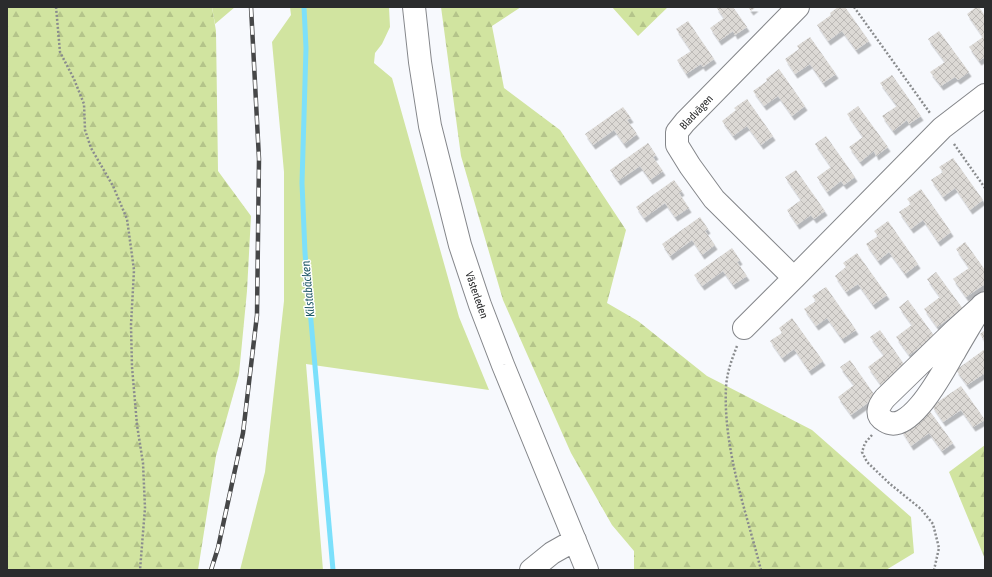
<svg xmlns="http://www.w3.org/2000/svg" width="992" height="577" viewBox="0 0 992 577" font-family="'Asap Condensed',sans-serif">
<style>
.grass{fill:#d1e4a0}
.forest{fill:url(#forest-firs)}
.lines{fill:none;stroke-linecap:round;stroke-linejoin:round}
.stream{stroke:#7ce0fb;stroke-width:5}
.building{fill:url(#building-cross-hatch);filter:url(#shadow)}
.minor-casing{stroke:#84868a;stroke-width:24}
.path{stroke:#8a8c8e;stroke-width:2.5;stroke-dasharray:2 2;stroke-linecap:butt}
.minor{stroke:#fff;stroke-width:22}
.rail-casing{stroke:#464748;stroke-width:4.5}
.rail{stroke:#fff;stroke-width:3;stroke-dasharray:9;stroke-linecap:butt}
.labels{text-anchor:middle;stroke-width:3;stroke-linejoin:round;paint-order:stroke}
.street-label{font-size:11px;fill:#2b2c2d;stroke:#fff}
.water-label{font-size:12px;font-style:italic;fill:#215968;stroke:#fff}
</style>
<defs>
<pattern id="forest-firs" width="22" height="20" patternUnits="userSpaceOnUse"><rect width="22" height="20" fill="#d1e4a0"/><path d="M5 1l3.5 6h-7zM16 11l3.5 6h-7z" fill="#b4c48a"/></pattern>
<pattern id="building-cross-hatch" width="8" height="8" patternUnits="userSpaceOnUse"><rect width="8" height="8" fill="#dcd9d5"/><path d="M0 0l8 8M0 8l8-8" fill="none" stroke="#bdbab7"/></pattern>
<filter id="shadow"><feDropShadow dx="2.5" dy="4.5" stdDeviation="0" flood-color="#0004"/></filter>
</defs>
<rect width="100%" height="100%" fill="#f7f9fd"/>
<path class="grass" d="M212 7H235L215 24Z
M290 7H389L390 27 382 44 375 53 374 63 392 78 459 317 489 390 306 364 323 570H240L265 472 284 301V172L272 42 291 15Z"/>
<path class="forest" d="M7 7H212L216 31 218 171 251 216 247 291 239 374 216 456 198 570H7Z
M441 7H521L492 26 504 88 560 130 626 230 607 303 638 321 707 376 812 430 911 517 914 553 886 570H634V551L612 525 571 453 503 300 461 156Z
M612 7H668L638 36Z
M985 445V559L949 472Z"/>
<g class="lines">
<path class="stream" d="M304 7 306 48 302 183 305 253 333 570"/>
</g>
<path class="building" d="M716 7H733L747 27 735 35 733 31 719 41 710 28 724 18Z
M748 7H756L751 11Z
M838 7H845L869 41 856 50 842 31 828 41 817 25 831 15 830 13Z
M976 7H979L985 16V57L979 61 969 47 983 37 967 14Z
M688 21 714 59 703 67 701 64 686 74 677 60 691 51 676 29Z
M939 31 969 72 958 80 955 77 941 86 930 72 945 62 928 39Z
M810 37 836 74 823 83 810 64 795 74 785 59 799 49 797 46Z
M779 69 805 106 792 116 778 96 764 106 753 91 767 81 766 79Z
M892 75 921 116 909 124 907 120 893 131 882 116 897 106 880 83Z
M747 99 773 136 761 145 747 126 733 136 722 121 736 110 734 108Z
M858 106 888 147 876 156 874 151 860 162 849 147 863 137 847 114Z
M623 107 631 118 627 120 637 134 624 144 614 130 593 145 585 134Z
M826 136 855 177 844 185 841 181 827 192 817 177 831 167 815 144Z
M648 143 656 155 653 157 663 171 650 180 640 166 618 181 610 170Z
M953 158 983 200 970 210 955 188 943 197 931 180 943 172 939 167Z
M796 170 825 211 814 219 811 215 797 225 787 210 801 200 785 177Z
M674 180 682 191 679 193 689 208 675 217 665 203 644 218 636 207Z
M921 189 951 232 938 242 923 220 911 229 899 212 911 204 907 199Z
M700 217 708 229 705 231 715 245 702 255 692 240 670 256 662 244Z
M888 221 918 264 905 274 889 252 878 261 866 244 878 236 874 231Z
M965 242 985 270V284L966 297 953 279 969 268 956 249Z
M732 248 740 260 737 262 747 276 733 285 723 271 702 286 694 275Z
M857 253 887 295 873 305 858 284 846 292 835 276 846 267 843 263Z
M936 272 963 309 937 327 924 309 940 297 927 279Z
M826 287 856 330 842 339 827 318 816 326 804 309 816 301 812 296Z
M908 300 935 337 909 355 896 337 912 325 899 307Z
M792 318 823 361 809 371 794 349 782 358 770 341 782 333 779 328Z
M880 330 906 367 881 385 868 367 884 355 870 337Z
M985 330V342L980 334Z
M985 349V373L967 385 956 370Z
M850 360 876 397 851 415 838 397 854 385 840 367Z
M961 386 985 420 973 427 961 410 943 422 932 406Z
M929 410 953 443 942 451 929 433 911 446 901 430Z"/>
<g class="lines">
<g class="minor-casing">
<path id="minor" d="M414 7 420 62 430 126 460 245 480 305 503 365 587 570
M798 7 685 122 677 132V145L690 166 714 199 794 278 942 128 985 95
M982 305C973 321 963 337 954 353 944 369 910 437 885 421 874 415 879 405 885 398L954 331 985 303
M744 328 794 278
M531 570 552 553 575 540"/>
</g>
<path class="path" d="M56 7 60 52 74 79 84 104 85 130 91 148 113 186 127 219 134 270 131 325 132 367 137 425 143 463 145 508 140 570
M854 7 930 113
M954 144 985 188
M737 346C732 359 727 372 726 387 723 449 746 511 761 570
M872 435 865 443 862 452 867 462 890 484 921 509 933 524 939 548 934 570"/>
<use href="#minor" class="minor"/>
<g class="rail-casing">
<path id="rail" d="M211 570 218 548 243 433 257 315 259 159 251 7"/>
</g>
<use href="#rail" class="rail"/>
</g>
<g class="labels">
<g class="street-label">
<text transform="translate(696 112) rotate(-47)" y="4">Bladvägen</text>
<text transform="translate(477 295) rotate(71)" y="4">Västerleden</text>
</g>
<g class="water-label">
<text transform="translate(308 289) rotate(-95)" y="4">Kilstabäcken</text>
</g>
</g>
<rect width="992" height="577" fill="none" stroke="#2b2c2d" stroke-width="16"/>
</svg>
